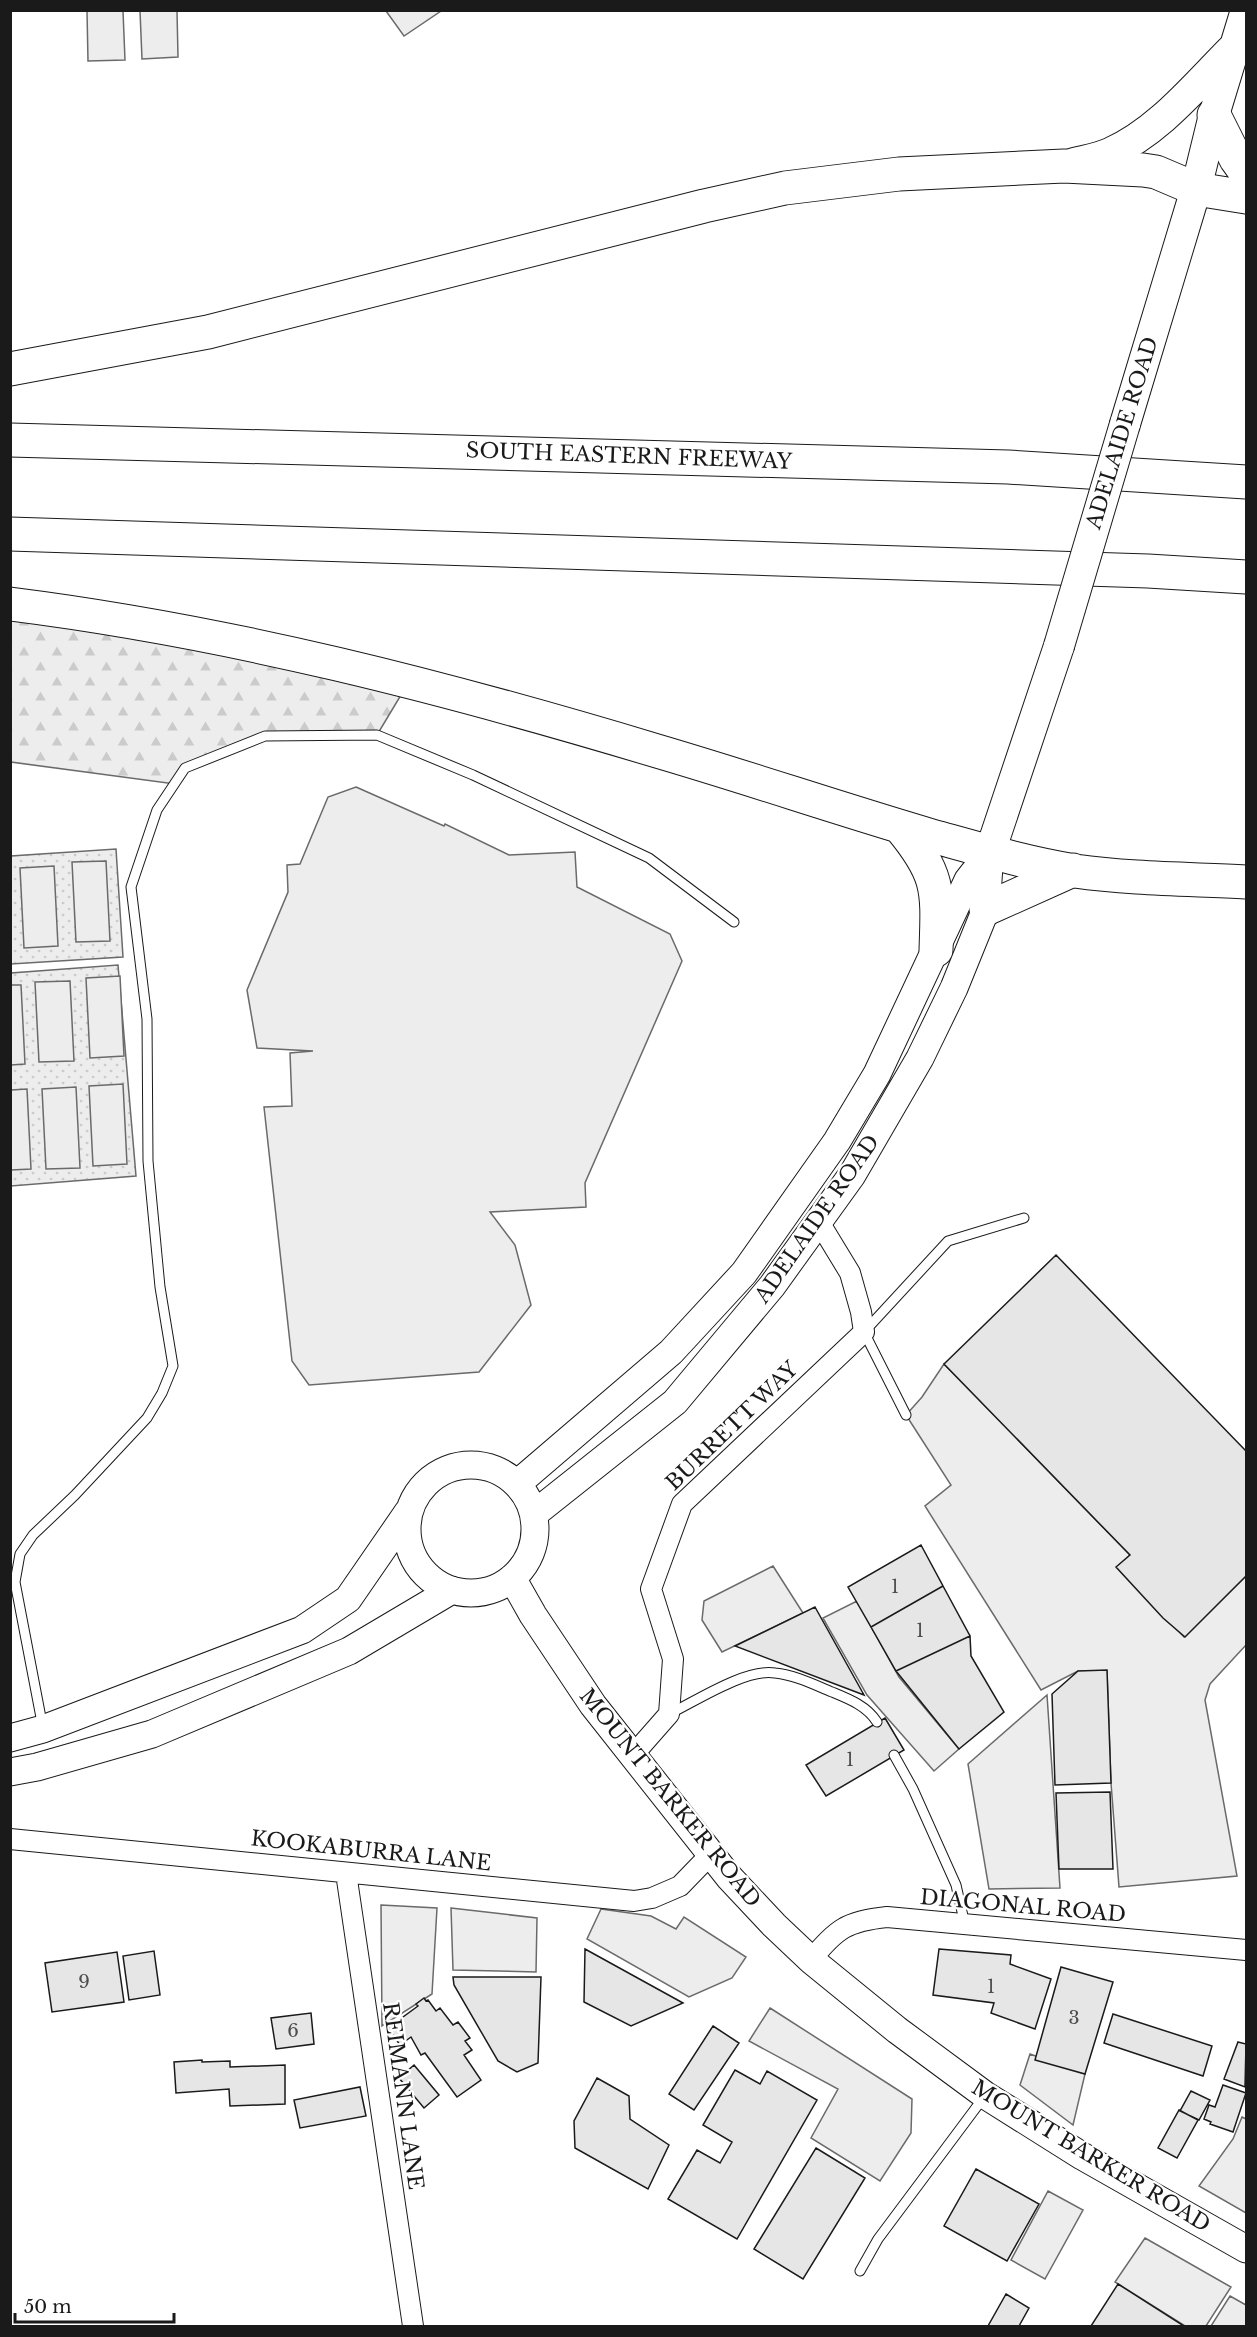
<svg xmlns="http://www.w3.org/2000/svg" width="1257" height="2337" viewBox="0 0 1257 2337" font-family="'Libre Baskerville',serif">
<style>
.forest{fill:url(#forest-firs);stroke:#6a6a6a;stroke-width:1.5}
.park{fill:url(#park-dots);stroke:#6a6a6a;stroke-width:1.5}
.built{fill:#ededed;stroke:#6a6a6a;stroke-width:1.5}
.building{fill:#e6e6e6;stroke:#1a1a1a;stroke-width:1.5}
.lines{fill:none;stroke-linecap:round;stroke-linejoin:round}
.service-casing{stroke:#1a1a1a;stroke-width:11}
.minor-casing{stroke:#1a1a1a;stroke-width:22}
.secondary-casing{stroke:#1a1a1a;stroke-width:29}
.primary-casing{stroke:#1a1a1a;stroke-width:32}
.motorway-casing{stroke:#1a1a1a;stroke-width:35}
.service{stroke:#fff;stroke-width:9}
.minor{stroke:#fff;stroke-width:20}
.secondary{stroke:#fff;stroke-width:27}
.primary{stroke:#fff;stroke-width:30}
.motorway{stroke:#fff;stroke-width:33}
.primary-bridge-casing{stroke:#1a1a1a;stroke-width:32;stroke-linecap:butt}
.primary-bridge{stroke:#fff;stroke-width:30}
.labels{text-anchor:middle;stroke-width:4.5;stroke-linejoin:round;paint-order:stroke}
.number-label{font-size:18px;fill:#4d4d4d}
.street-label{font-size:21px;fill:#1a1a1a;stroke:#fff}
</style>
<defs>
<pattern id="forest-firs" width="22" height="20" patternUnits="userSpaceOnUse" patternTransform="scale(1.5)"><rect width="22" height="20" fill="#ededed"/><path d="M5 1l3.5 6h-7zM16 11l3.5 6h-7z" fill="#cbcbcb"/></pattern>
<pattern id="park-dots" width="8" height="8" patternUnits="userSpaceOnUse" patternTransform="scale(1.5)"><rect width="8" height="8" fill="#ededed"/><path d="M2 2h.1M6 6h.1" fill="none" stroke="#cbcbcb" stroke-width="1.8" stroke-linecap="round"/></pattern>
</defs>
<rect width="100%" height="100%" fill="#fff"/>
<path class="forest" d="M11 604 410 680 377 735 265 736 185 768 175 784 11 762Z"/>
<path class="park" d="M116 849 123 957 11 964V856Z
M118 965 136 1176 11 1186V973Z"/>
<path class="built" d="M87 11H123L125 60 88 61Z
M140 11H177L178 57 142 59Z
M386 11H441L404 36Z
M356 787 444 826 445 824 509 855 575 852 577 887 670 934 682 961 585 1183 586 1207 490 1212 515 1245 531 1305 479 1372 309 1385 292 1361 264 1107 292 1106 290 1053 313 1051 257 1048 247 990 288 892 287 865 300 864 328 797Z
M106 861 110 941 76 942 72 862Z
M54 866 58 946 24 948 20 868Z
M120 976 124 1056 90 1058 86 978Z
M70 981 74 1061 39 1062 35 982Z
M11 985H21L25 1064 11 1065Z
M123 1084 127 1164 93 1166 89 1086Z
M76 1087 80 1168 46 1169 42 1089Z
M27 1089 31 1169 11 1170V1090Z
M944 1364 1130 1555 1117 1567 1184 1637 1246 1576V1645L1210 1684 1205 1700 1237 1876 1119 1887 1111 1783 1107 1671H1078L1041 1690 925 1506 951 1485 906 1415 922 1397Z
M773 1566 803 1613 722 1652 702 1620 704 1601Z
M857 1601 899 1677 959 1749 934 1771 867 1695 823 1618Z
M1047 1695 1060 1888 989 1889 968 1764Z
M381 1905 437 1908 432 1994 382 2026Z
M451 1908 537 1918 536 1972 453 1970Z
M601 1909 651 1916 676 1929 684 1917 746 1957 732 1978 689 1997 587 1939Z
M770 2008 912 2099 911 2133 880 2181 811 2138 838 2089 749 2041Z
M1030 2054 1085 2074 1073 2125 1020 2085Z
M1242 2117 1246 2119V2213L1199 2186 1233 2139Z
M1048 2191 1083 2210 1045 2279 1011 2260Z
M1145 2238 1231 2287 1206 2326H1185L1115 2282Z
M1230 2296 1246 2305V2326H1211Z"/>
<path class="building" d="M1056 1255 1246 1451V1576L1185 1637 1163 1618 1116 1567 1130 1555 944 1364Z
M921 1545 943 1586 871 1627 848 1587Z
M943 1586 970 1636 896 1671 871 1627Z
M815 1607 864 1695 735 1646Z
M970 1636 971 1656 1004 1712 959 1749 896 1671Z
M1107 1670 1111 1783 1055 1785 1052 1694 1078 1671Z
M885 1718 904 1750 826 1796 806 1765Z
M1110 1792 1113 1869H1059L1056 1793Z
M585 1949 683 2003 631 2026 584 2002Z
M939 1949 1011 1955 1010 1964 1051 1979 1035 2029 991 2013 994 2003 933 1995Z
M154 1951 160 1995 129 2000 123 1956Z
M117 1952 124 2002 52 2012 45 1963Z
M1061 1967 1113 1982 1085 2074 1035 2060Z
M453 1977H541L538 2063 517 2072 498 2061 454 1985Z
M424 1998 426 2001 428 2000 436 2011 440 2008 453 2025 458 2022 470 2038 465 2041 472 2050 464 2055 481 2080 457 2097 425 2053 421 2055 411 2037 400 2045 388 2028 418 2006 416 2004Z
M311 2013 314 2044 276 2049 271 2018Z
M1113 2014 1212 2046 1203 2076 1104 2043Z
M713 2026 739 2043 694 2110 669 2094Z
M1238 2042 1246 2044 1245 2087 1224 2079Z
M202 2060V2062L230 2061V2067L285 2065V2104L230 2106 229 2089 176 2093 174 2062Z
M414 2065 439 2095 424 2108 399 2078Z
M735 2070 760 2084 767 2071 817 2100 737 2239 668 2199 697 2150 720 2163 732 2142 703 2125Z
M597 2078 629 2096 630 2119 669 2145 648 2189 575 2148 574 2121Z
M1223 2085 1246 2093 1233 2132 1210 2124 1211 2122 1204 2119 1209 2105 1215 2107Z
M360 2087 366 2116 300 2128 294 2100Z
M1191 2091 1210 2100 1199 2120 1180 2111Z
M1179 2110 1198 2120 1177 2158 1158 2148Z
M816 2148 865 2178 803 2279 754 2249Z
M976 2169 1039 2204 1007 2261 944 2226Z
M1118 2284 1184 2326H1091Z
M1006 2294 1029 2308 1019 2326H988Z"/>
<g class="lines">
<g class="service-casing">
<path id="service" d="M906 1415 864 1332 948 1241 1024 1218
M669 1714C696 1701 746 1668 775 1673 795 1675 815 1685 832 1692 849 1699 867 1706 877 1722
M43 1728 15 1582 20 1554 33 1535 75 1495 147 1418 162 1393 173 1366 160 1287 148 1161 147 1019 131 887 157 810 185 768 265 736 377 735 473 775 649 858 734 922
M894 1755 913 1789 956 1885 965 1925
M860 2271 878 2239 984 2097"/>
</g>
<g class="minor-casing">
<path id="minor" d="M633 1755 669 1714 673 1659 651 1589 682 1504 864 1332 861 1312 850 1273 819 1222
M10 1839 634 1901 652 1898 680 1886 711 1854
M346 1873 413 2326
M811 1960C836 1929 847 1921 887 1917L1246 1950"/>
</g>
<g class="secondary-casing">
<path id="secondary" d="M407 1529a64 64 0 1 1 128 0a64 64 0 1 1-128 0Z
M517 1484 671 1352 744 1273 837 1141 877 1074 968 880 990 852
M534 1514 675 1402 772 1286 852 1175 920 1058 954 988 986 909 990 852
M512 1578 533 1615 593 1705 729 1877 774 1925 811 1960 897 2030 985 2095 1082 2156 1246 2249
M10 1738 43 1729 302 1630 348 1599 408 1512
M10 1772 37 1767 152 1734 349 1651 452 1590"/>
</g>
<g class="primary-casing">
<path id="primary" d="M1074 163C1086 160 1099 158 1110 153 1158 132 1195 86 1232 49
M1125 424 1196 189 1214 115 1246 10
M990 852 1059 646"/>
</g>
<g class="motorway-casing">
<path id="motorway" d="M1214 115 1236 159 1246 173
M10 369 208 332 704 206 785 188 899 174 1064 166 1143 170 1156 172 1196 189 1246 197
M10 440 1008 467 1246 482
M10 534 1148 571 1246 577
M10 604C232 632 444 687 657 751 749 778 840 809 932 836 979 849 1026 863 1075 871 1131 879 1189 879 1246 882
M900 827C940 875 938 890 936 950
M986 909 1073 870"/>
</g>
<use href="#service" class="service"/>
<use href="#minor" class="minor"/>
<use href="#secondary" class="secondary"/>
<use href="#primary" class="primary"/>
<use href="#motorway" class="motorway"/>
<g class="primary-bridge-casing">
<path id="primary-bridge" d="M1059 646 1125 424"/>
</g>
<use href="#primary-bridge" class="primary-bridge"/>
</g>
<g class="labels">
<g class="number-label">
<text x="895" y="1593">1</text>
<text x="920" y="1637">1</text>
<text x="850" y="1766">1</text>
<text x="84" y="1988">9</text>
<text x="991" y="1993">1</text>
<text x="1074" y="2024">3</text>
<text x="293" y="2037">6</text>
</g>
<g class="street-label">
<text transform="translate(1122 433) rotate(-73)" y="7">ADELAIDE ROAD</text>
<text transform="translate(629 456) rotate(2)" y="7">SOUTH EASTERN FREEWAY</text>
<text transform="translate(817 1219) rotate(-55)" y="7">ADELAIDE ROAD</text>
<text transform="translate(732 1426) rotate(-44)" y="7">BURRETT WAY</text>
<text transform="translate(670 1798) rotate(51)" y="7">MOUNT BARKER ROAD</text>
<text transform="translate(371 1851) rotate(6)" y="7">KOOKABURRA LANE</text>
<text transform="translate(1023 1906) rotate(5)" y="7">DIAGONAL ROAD</text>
<text transform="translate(403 2096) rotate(82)" y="7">REIMANN LANE</text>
<text transform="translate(1091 2156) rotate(31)" y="7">MOUNT BARKER ROAD</text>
</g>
</g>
<rect width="1257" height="2337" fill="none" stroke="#1a1a1a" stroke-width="24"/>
<path d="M15 2313v9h159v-9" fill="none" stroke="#1a1a1a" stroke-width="3"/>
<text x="24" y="2313" font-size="18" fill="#1a1a1a" stroke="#ffffff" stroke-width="4.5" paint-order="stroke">50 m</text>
</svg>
